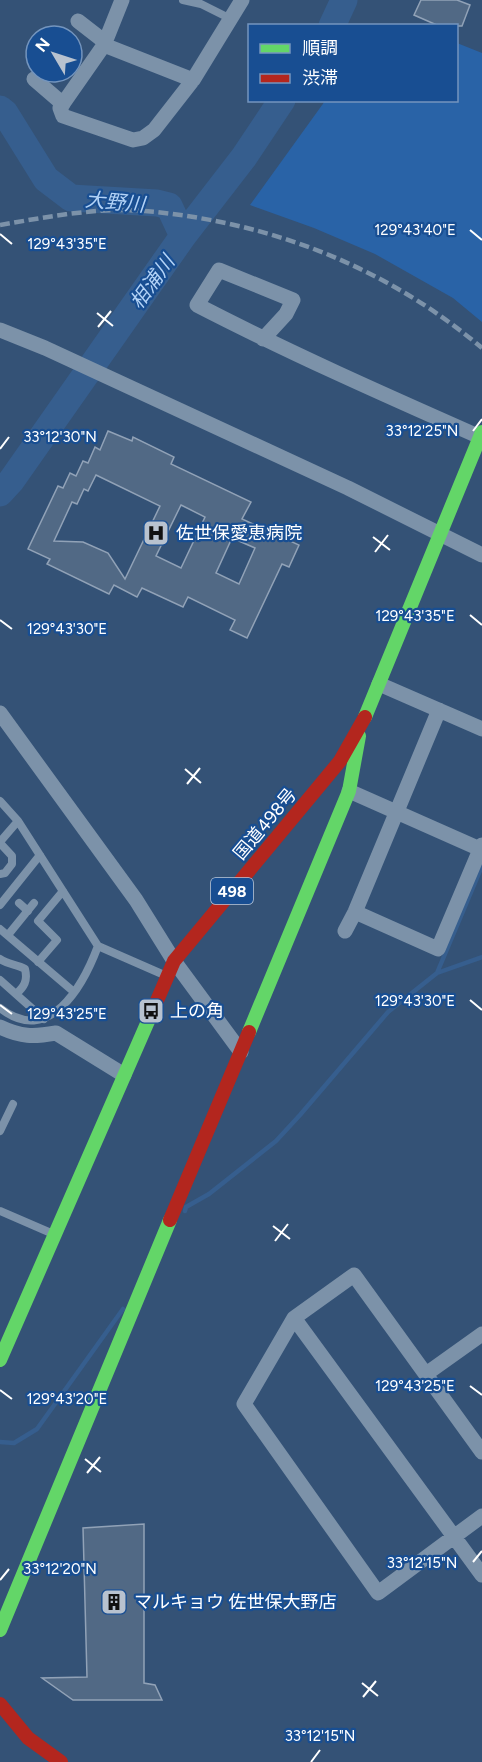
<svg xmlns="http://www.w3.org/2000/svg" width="482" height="1762" viewBox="0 0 482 1762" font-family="Figtree,'Noto Sans JP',sans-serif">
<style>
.green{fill:#2963a7}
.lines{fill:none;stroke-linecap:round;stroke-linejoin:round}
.stream{stroke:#365e8e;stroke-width:4.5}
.river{stroke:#365e8e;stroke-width:27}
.building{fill:#516985;stroke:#91a2b7;stroke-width:1.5;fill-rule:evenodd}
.lane{stroke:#7c92a9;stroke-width:8}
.street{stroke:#7c92a9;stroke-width:15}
.fast{stroke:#63d668;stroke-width:14}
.jam{stroke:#b3261e;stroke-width:14}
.rail{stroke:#7c92a9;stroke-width:4.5;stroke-dasharray:10 4.5;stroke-linecap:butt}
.ticks{fill:none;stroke:#fff;stroke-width:2}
.labels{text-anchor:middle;stroke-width:4.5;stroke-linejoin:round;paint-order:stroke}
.shield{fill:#184e92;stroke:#bacade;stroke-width:1.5}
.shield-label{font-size:16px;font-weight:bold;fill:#fff}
.poi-label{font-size:18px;fill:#fff;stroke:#184e92;text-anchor:start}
.street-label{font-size:18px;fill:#fff;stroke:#184e92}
.water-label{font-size:20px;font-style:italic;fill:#b3d3f7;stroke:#184e92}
.ticks-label{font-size:15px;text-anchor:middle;fill:#fff;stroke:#184e92;stroke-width:4.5;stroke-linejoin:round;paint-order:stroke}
</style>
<rect width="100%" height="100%" fill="#345276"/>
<path class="green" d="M457 43 482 53V322L453 298 375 254 314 228 250 205 325 101 456 100Z"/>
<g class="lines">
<path class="stream" d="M437 973 482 866
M185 1211 186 1207 209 1194 276 1141 300 1115 388 1012 437 973 482 957
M0 1442 14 1443 37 1429 123 1309"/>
<path class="river" d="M332 26 344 0
M0 109 5 113 46 179 71 198 157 203 169 206 183 236
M0 493 11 481 183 236 244 157 282 100"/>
</g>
<path class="building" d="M421 0H457L470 5 462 26H439L414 15Z
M108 431 132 441 133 437 174 457 171 464 251 502 242 519 299 545 289 567 282 564 247 638 230 630 235 620 188 597 183 607 142 588 137 597 114 585 109 594 47 564 50 559 28 549 58 486 63 488 70 473 76 476 83 461 88 463 95 447 100 450ZM96 475 160 506 125 579 108 553 83 542 54 541 72 502 77 504 84 489 88 491ZM181 505 205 517 181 568 156 556ZM232 538 255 548 239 584 216 573Z
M144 1524V1683L155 1685 162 1700H73L42 1678 87 1677 83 1528Z"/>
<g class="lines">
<path class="lane" d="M183 0 201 4 231 19
M0 801 18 821 98 946C83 986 49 1047 0 1008
M0 842 18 821
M0 843 12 856V864L5 873 0 874
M19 903 28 911
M0 905 40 855
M0 929 74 992
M8 935 34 903
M98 946 162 974
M0 959C8 965 17 964 25 969 28 981 24 987 16 994
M38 962 57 940 38 921 63 891
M0 980 44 1019
M0 1131 13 1104
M0 1211 51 1233"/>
<path class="street" d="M122 0 104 45 60 108 63 116 133 140 143 138 154 130 193 80 242 0
M78 21 105 42
M104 45 193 80
M34 79 63 104
M0 330 45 348 348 488 482 555
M263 339 286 314 293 300 219 270 197 305C290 353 385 395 480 437
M379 684 482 729
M0 713 136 900 174 961 241 1052
M349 791 482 850
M355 912 438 949 482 845
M345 931 355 912 439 710
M0 1027C21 1037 33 1037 56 1033L124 1075
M294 1318 482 1575
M426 1374 482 1334
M482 1452 354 1275 294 1318 244 1404 378 1593 482 1516"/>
<path class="fast" d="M365 717 482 432
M249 1032 349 791 359 736
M0 1360 156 1003
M0 1630 170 1220"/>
<path class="jam" d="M156 1003 174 961 340 761 365 717
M170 1220 249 1032
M0 1704 28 1738 61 1762"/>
<path class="rail" d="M0 225C47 217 97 207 145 211 271 222 386 267 482 348"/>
</g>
<path class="ticks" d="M470 230 482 240M0 234 12 244M97 313 113 326M98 327 111 311M473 431 482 419M0 449 9 437M373 537 390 550M375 552 388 535M470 615 482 625M0 620 12 629M185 769 201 783M187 784 200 768M470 1000 482 1010M0 1005 12 1014M273 1226 290 1239M275 1241 288 1224M470 1386 482 1395M0 1390 12 1399M85 1459 101 1472M87 1473 100 1457M473 1562 482 1551M0 1580 9 1569M362 1683 378 1696M363 1697 376 1681M311 1762 320 1750"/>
<defs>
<g id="hospital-square" transform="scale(1.35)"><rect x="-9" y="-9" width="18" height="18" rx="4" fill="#b8c2cf" stroke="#184e92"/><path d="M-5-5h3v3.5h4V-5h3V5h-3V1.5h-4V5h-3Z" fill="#111"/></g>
<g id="bus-square" transform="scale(1.35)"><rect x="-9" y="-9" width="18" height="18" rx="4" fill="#b8c2cf" stroke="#184e92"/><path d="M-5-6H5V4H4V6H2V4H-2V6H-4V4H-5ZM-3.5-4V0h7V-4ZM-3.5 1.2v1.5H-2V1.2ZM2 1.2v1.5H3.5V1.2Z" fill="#111"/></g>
<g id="building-square" transform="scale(1.35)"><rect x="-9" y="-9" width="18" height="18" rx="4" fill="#b8c2cf" stroke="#184e92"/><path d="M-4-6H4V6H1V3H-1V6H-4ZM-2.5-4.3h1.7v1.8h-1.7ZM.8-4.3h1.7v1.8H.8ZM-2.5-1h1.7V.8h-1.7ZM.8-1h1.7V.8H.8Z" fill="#111"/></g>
</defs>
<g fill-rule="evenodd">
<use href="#hospital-square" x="156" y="533"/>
<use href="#bus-square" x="151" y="1011"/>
<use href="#building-square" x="114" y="1602"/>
</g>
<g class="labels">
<rect class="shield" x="211" y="878" width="42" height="26" rx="4.5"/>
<g class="shield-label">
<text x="232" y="897">498</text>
</g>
<g class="poi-label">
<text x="176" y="539">佐世保愛恵病院</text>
<text x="170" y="1017">上の角</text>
<text x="134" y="1608">マルキョウ 佐世保大野店</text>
</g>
<g class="street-label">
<text transform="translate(265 824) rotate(-50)" y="6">国道498号</text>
</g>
<g class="water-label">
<text transform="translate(115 202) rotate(5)" y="7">大野川</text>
<text transform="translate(152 282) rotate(-54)" y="7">相浦川</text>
</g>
</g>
<g class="ticks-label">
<text x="415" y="235">129°43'40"E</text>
<text x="67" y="249">129°43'35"E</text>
<text x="422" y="436">33°12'25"N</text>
<text x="60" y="442">33°12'30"N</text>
<text x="415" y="621">129°43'35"E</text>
<text x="67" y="634">129°43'30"E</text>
<text x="415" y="1006">129°43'30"E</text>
<text x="67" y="1019">129°43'25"E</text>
<text x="415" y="1391">129°43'25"E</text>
<text x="67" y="1404">129°43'20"E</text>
<text x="422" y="1568">33°12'15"N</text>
<text x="60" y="1574">33°12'20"N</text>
<text x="320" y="1741">33°12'15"N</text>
</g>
<rect x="248" y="24" width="210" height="78" fill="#184e92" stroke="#7495be" stroke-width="1.5"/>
<rect x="260" y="44" width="30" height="9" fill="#63d668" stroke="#7495be" stroke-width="1.5"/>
<text x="302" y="54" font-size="18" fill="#ffffff">順調</text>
<rect x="260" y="74" width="30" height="9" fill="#b3261e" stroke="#7495be" stroke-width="1.5"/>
<text x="302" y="84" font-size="18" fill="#ffffff">渋滞</text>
<g transform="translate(54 54) rotate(309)"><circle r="28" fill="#184e92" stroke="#7495be" stroke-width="1.5"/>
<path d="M0-4.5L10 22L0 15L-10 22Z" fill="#b8c2cf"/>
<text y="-9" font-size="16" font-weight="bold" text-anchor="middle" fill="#ffffff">N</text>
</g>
</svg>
